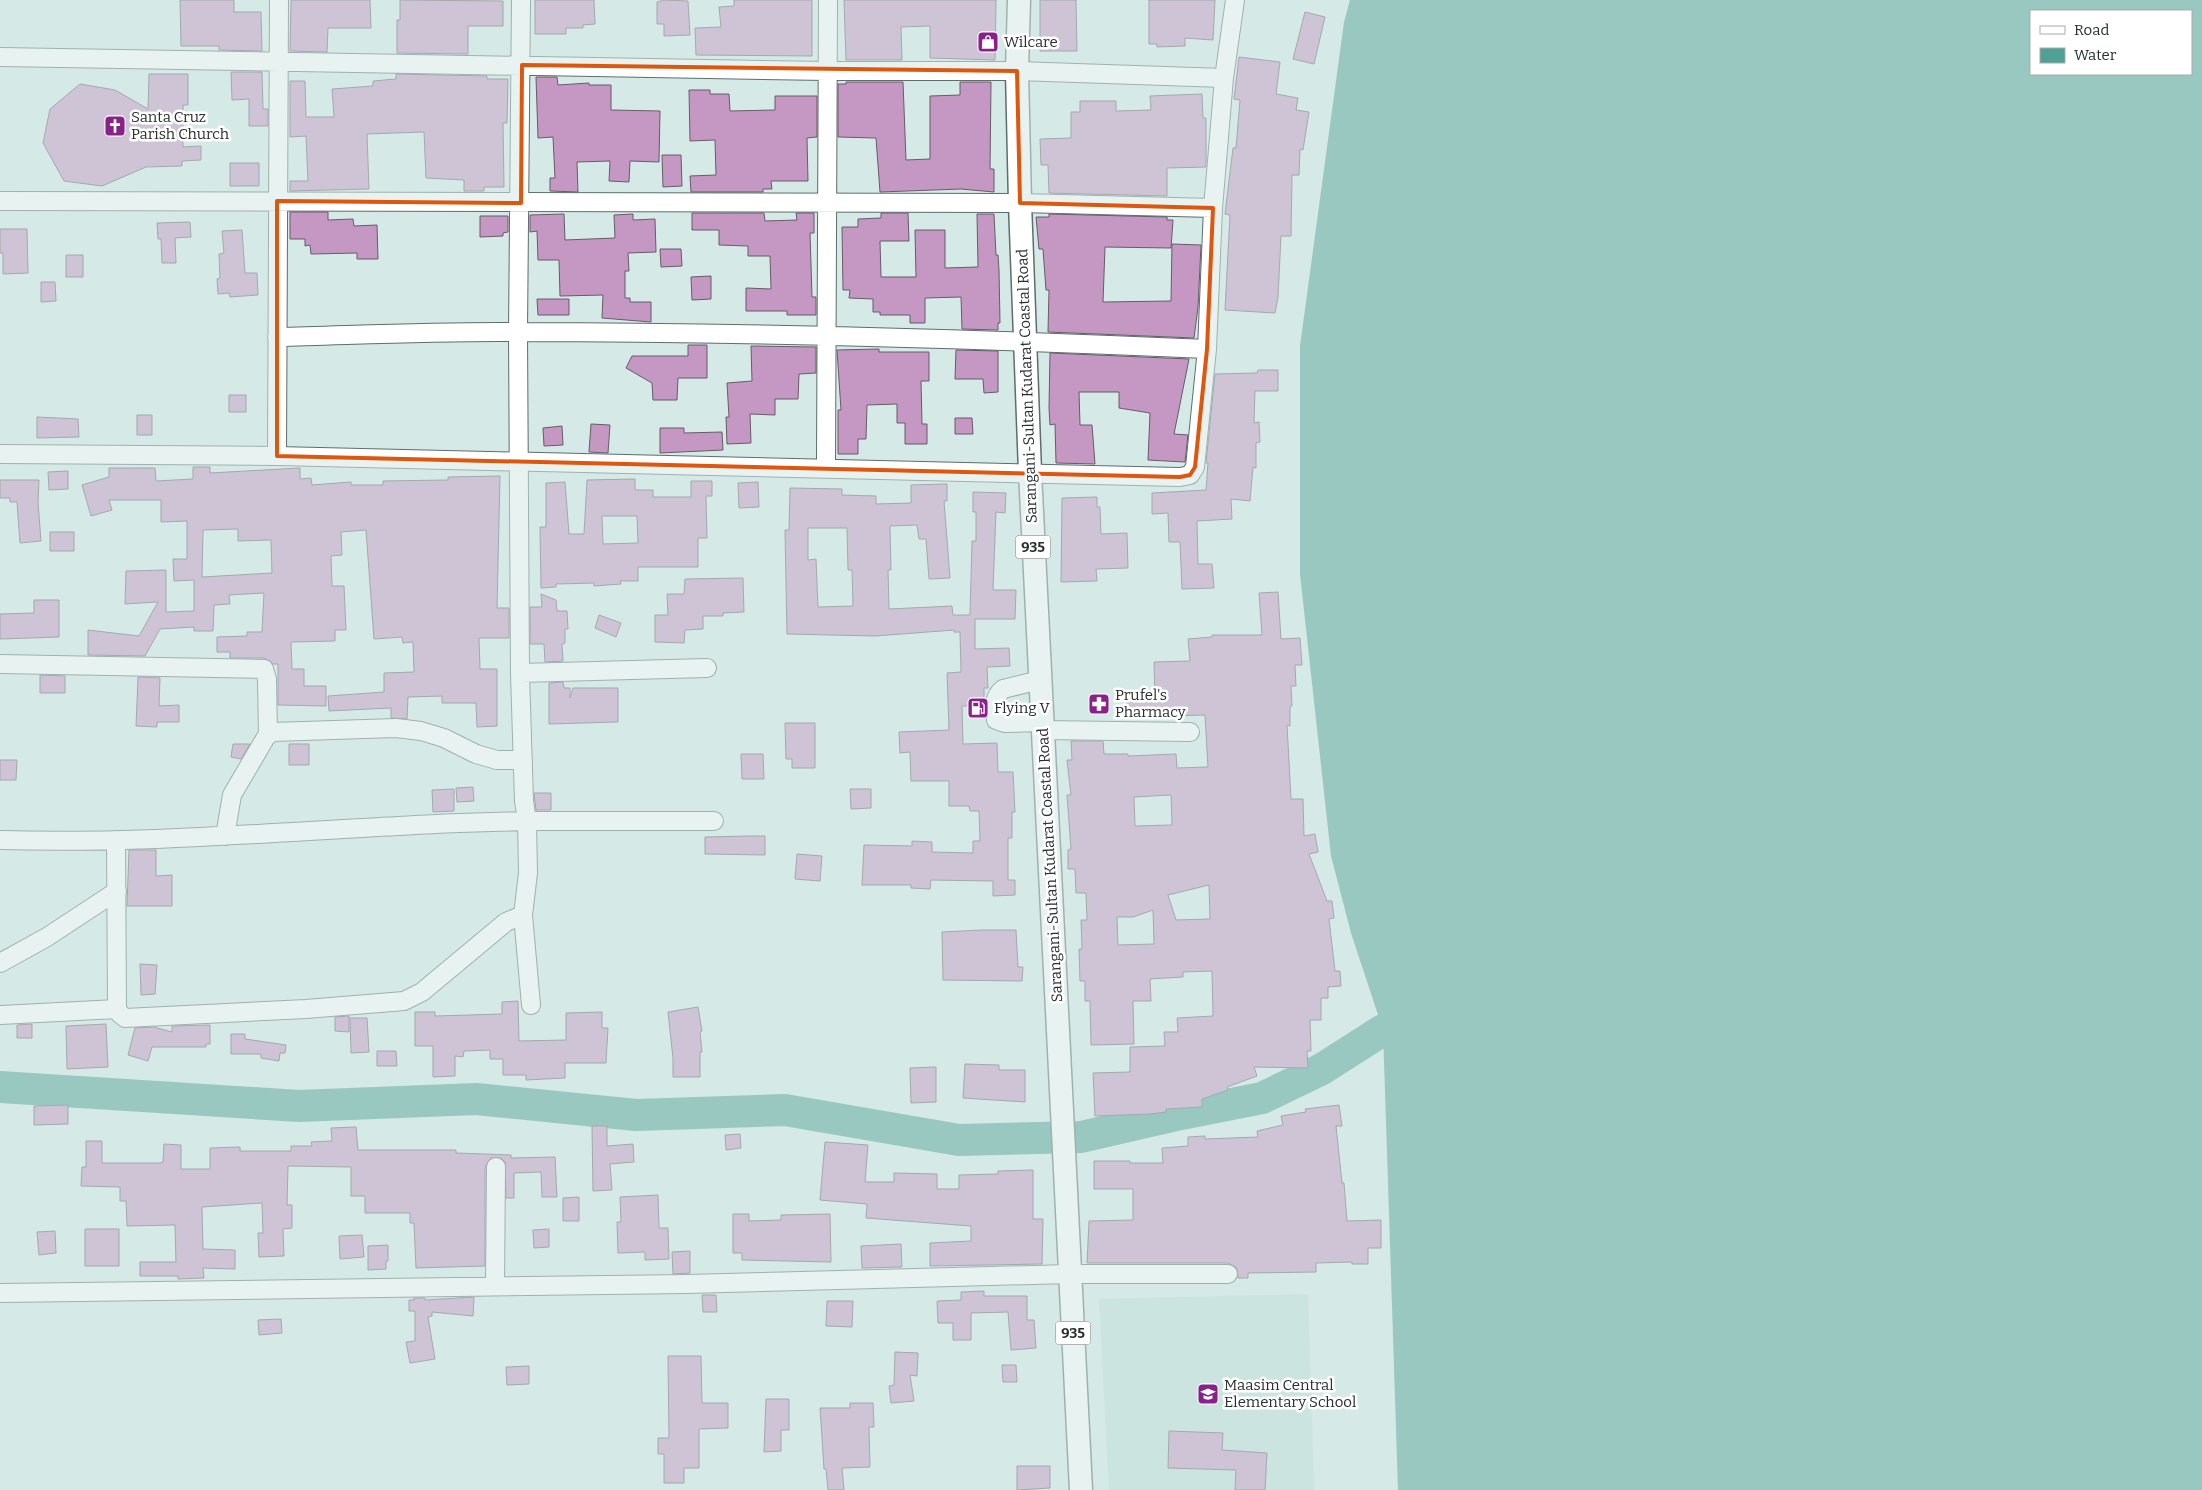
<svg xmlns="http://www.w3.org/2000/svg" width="2202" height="1490" viewBox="0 0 2202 1490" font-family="Bitter,serif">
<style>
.built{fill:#c1ddd8}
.water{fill:#50a095;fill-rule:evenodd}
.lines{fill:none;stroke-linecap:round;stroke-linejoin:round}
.river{stroke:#50a095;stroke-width:32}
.building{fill:#c597c3;stroke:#675c67;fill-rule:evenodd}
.minor-casing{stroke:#5d6e6b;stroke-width:20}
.major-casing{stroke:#5d6e6b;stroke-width:25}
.minor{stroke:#fff;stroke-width:18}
.major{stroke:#fff;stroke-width:22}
.marked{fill:none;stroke:#de570e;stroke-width:4;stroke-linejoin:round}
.labels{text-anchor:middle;stroke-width:5;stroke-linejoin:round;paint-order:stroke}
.shield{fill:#fff;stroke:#686d6d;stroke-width:1}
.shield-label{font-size:14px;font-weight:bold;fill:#282f2e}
.poi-label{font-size:15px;fill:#282f2e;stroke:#fff;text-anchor:start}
.street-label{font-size:15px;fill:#282f2e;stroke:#fff}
</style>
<rect width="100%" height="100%" fill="#d5e9e6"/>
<path class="built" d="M1308 1294 1314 1490H1109L1099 1299Z"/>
<path class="water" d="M1350 0H2202V1490H1398L1383 1030 1351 933 1331 856 1300 574V346L1344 22ZM2031 11H2191V74H2031Z"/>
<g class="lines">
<path class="river" d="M0 1087 299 1106 476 1099 636 1115 785 1110 959 1140 1081 1137 1181 1114 1262 1098 1322 1069 1383 1030"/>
</g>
<path class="building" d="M180 0H234V12H261L262 51 219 50V46H181Z
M291 0H370L371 28H328L327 52 290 51Z
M400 0 503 1V26H468V54L397 53V20H400Z
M535 0H594L595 24 583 25V28H566V34H535Z
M664 0 688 1 690 35 664 36V24H657V2Z
M734 0H812V56L696 55 695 28 721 27 719 7 734 6Z
M844 0H996L995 60 930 58V26L901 27 902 60H846Z
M1040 0H1076L1077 51H1040Z
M1149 0H1215L1213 40 1185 38V46L1157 47V44H1149Z
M1305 12 1325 17 1314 64 1293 59Z
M1239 57 1280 62 1276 94 1298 98 1296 110 1309 112 1303 150 1300 149 1299 175H1292L1291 236H1281L1278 297 1275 313 1225 310 1230 215 1225 214 1233 148H1236L1240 100 1234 99Z
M231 72H262L263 109H268V126H249V99L232 100Z
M149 74H188V105H183V147L201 146V160L182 161V166L146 167 102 186 64 181 43 143 50 109 80 84 115 90 148 109Z
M396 74 487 76V79H508L507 123H503L504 187H484V191H464V180L426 178 424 132 367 134 369 189 290 191V181H308L306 136 290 137V81H305L306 117H334L332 89 373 86V81L396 79Z
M536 77H557L558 85 589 83V85H611V110L660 111 659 162 630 161 629 182 609 181 610 161 577 162 578 192 550 191V178H555L553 137 538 138Z
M846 82H903L906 160 930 159V96L960 95V82H991L990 169H994V192L961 189 880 192 876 138 838 137V84H846Z
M689 90H710V94H729L730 111 775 110V96H817V137L807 138 808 181H771L772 189H763V192H691L690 176 716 175 715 140 690 141Z
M1202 94 1203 118H1206V167L1167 168V196L1049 193 1048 165H1041L1040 139 1071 138V112H1080V101H1116V111L1151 110 1150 96Z
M662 155H681L682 186 663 187Z
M230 163H259V186H230Z
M290 212H328V220L353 219 354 226 377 225 378 259H357V253L311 254 310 245 305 246V239H290Z
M692 213H764L765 221 797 220 796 213H814V233H810L812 297H816V315H787V311H746V288L771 289 770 256H748V246L719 245V230H692Z
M881 213H908L909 241H880L881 277H916L915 230H945V268L978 267 977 214H994L996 255H998L999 270 1000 323H998V330L962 329 961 297 925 298V323H910V315H880V312H873V299L849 298 850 290H843L842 227H858V219L881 218Z
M564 214 565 240 615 238 614 215 633 214V220L655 219 656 252 628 253 629 271H625V298H630V302H651V322L602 318 603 295 560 296 559 260H538L537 231 530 232V215Z
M1049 214 1167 217V220H1173L1171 248 1105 247 1103 302 1171 301 1172 244 1201 245 1198 307 1194 338 1048 332 1049 290H1046L1043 249H1039L1036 217H1049Z
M480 216H508V232L503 233V236L480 237Z
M190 222 191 237 175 238 176 263H162L161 239H158L157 223Z
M0 229H27L28 273 3 274V253H0Z
M242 230 245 273H257L258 295 230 297 229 293 218 294 217 279 220 278 219 254 224 253 222 231Z
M660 249H681L682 266 661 267Z
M66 255H83V277H66Z
M711 276V299L692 300 691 277Z
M41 282H55L56 301 41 302Z
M537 299H569V315H538Z
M688 345H707V378H678L677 400H653L652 383 626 368 632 356H688Z
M751 346 816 347V373L799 374 798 399H775V415L750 414 751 443 727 444 726 417H729L727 383 752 381Z
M879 349V352H929V381H921L922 424H927V444H905V423H897V404L867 405 866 439H858V454H838V410H841L837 350Z
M956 350 998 351V392L984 393 983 379H955Z
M1050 353 1189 359 1174 434 1188 435 1185 462 1148 460 1150 413 1119 408V392H1079L1080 425H1092L1095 464 1056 463 1055 424 1050 425 1049 408Z
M1258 370H1278V391H1255L1254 423 1259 422 1260 442 1256 443V468L1253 467 1250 501 1231 499 1232 519 1197 521 1198 564H1212L1214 588 1182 589 1180 542H1169L1168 513 1152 514V493L1206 490 1208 463H1206L1215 374 1257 373Z
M229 395H246V412H229Z
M137 415H152V435H137Z
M37 417 78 419 79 437 37 438Z
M955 418H972L973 434H955Z
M591 424 610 425 608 453 589 452Z
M562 426 563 445 544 446 543 428Z
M660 428H684V433L722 432 723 450 660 453Z
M193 467H210V473L300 468V479L311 478 312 485 351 482V485H383V481L448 480V477L500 476 497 608H509V638H479L480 669H497V726L477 727 476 703H442V696L408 697 407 719 391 718V708L329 711 328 696 384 692V673L414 672 413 642 403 643 402 637 374 639 366 530 341 532 342 555 331 556 332 586H344L346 630H335V641L291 642 292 669H304V686H326V706L278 705V664H273L264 658H230V652H217V637L247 636V632H262L264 593 229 595 230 604 214 605 213 631H194V627L160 629 145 656 88 655V630L139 636 158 602 125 604 126 571 166 570V612L194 611V580L174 581 173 559H187V521L161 522V500H109L112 510 91 516 82 485 109 477V468H155L156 481 193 479ZM238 529V541L271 540 272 573 202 577 203 530Z
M68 471V489L49 490 48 472Z
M635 479V490H653V497H691V481H712V496H706L707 538H698V567H638V581H620L621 584 594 586V583L556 584V587L541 588 540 527H546V483L565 482 569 534H584L587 480ZM602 516H637L638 543 603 544Z
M0 480H39L38 502 41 541 20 543 17 502H10V498H0Z
M758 482 759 507 739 508 738 483Z
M947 484V501H944L950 578 929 579 926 539H919L917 525 890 526 891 570H888L889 609 952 606 953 615H970L972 541H976V512H973V492L1006 493 1005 513 996 512 993 590H1016L1015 619H975V649L1009 648 1010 666 987 667 988 688H984V706H962L963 744 997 743 998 772H1013L1015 812H1012V838H1008V880H1015V895L993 896V881L931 880 930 889 911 888V885H862L864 845 912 846V841L932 842V852L973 853V841H980L979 811H970L969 806H949V781H911L910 752 900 753 899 732 949 730 947 673 961 672 960 632H954V630L875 636 787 634 785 530H789L790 488 842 489V495L876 496V504L911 503V485ZM808 528H847L848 570H852L853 606 818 607 816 559 808 560Z
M1097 497V507H1100L1101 534 1127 533 1128 568 1096 569 1097 581 1061 582 1062 498Z
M50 532H74V551H50Z
M743 578 744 612 723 613V616H703V629L685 630 684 643 655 642V615H668L667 594H684L685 579Z
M1278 592 1281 639 1300 638 1302 665H1295L1296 686H1291L1292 706 1290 707V726L1287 725 1291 799H1303L1304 836 1315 834 1318 852 1309 854 1327 901H1332L1334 918 1329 919 1335 971H1340L1341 986 1328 987V998H1321V1020H1310L1311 1051H1307L1308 1068 1254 1067 1257 1076 1227 1087 1228 1090 1202 1099V1107L1166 1109V1112L1150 1114 1095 1116 1093 1073 1130 1072V1047L1165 1046 1164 1032H1178L1177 1018 1213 1016 1212 971 1183 972V977L1150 979 1151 1001H1133L1134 1044 1091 1045 1090 1001H1085V981H1080L1079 949H1082L1081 920H1087L1086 893H1076L1075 869H1068V850L1071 849 1067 795H1071L1067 760H1072L1071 741H1103L1104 754H1128V756L1176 754 1177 768 1208 767 1205 715 1127 717V698L1155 697 1154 662 1190 661 1188 639 1212 637V635H1262L1259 593ZM1171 795 1172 825 1135 826 1134 797ZM1209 885 1210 919 1176 920 1168 895ZM1153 910 1154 944 1118 945 1117 917H1133Z
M541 594 556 600 557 611H567L568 629H565V643L562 644 563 661 545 662 544 644H530V607H542Z
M34 600H59V637L0 639V614L34 613Z
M599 615 621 623 616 637 595 628Z
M40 675 65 676V693H40Z
M138 677 160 678 159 706 179 705V722H157V727L136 726Z
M563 682 564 688H570V698L573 688H618V722L549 724V683Z
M785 723H815V768H792V759H786Z
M233 744H250L241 759 231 757Z
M289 744H309V765H289Z
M741 754H763L764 779H742Z
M0 760H17L16 780H0Z
M473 787 474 801 457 802 456 788Z
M454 789V811L433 812 432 790Z
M850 789H871V808L851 809Z
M534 793H551V810H536Z
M749 836H765V855L705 854V837Z
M129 850H156V876L172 875V906H127Z
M797 854 822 856 820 881 795 879Z
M983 930H1016L1018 967H1023L1022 981 943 980 942 932Z
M140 964 157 965 155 994 141 995Z
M518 1001 519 1041 566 1040V1013L602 1012V1028H608L606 1063H565V1078L526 1080V1075H503V1059H490V1050L464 1051 463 1057 455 1056V1076L433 1077V1046H415V1012H435V1016L502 1014V1002Z
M698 1007 702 1031 700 1032 702 1052H700V1077H673V1058L668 1012Z
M349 1016V1032L335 1031V1017Z
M350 1018H367L369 1052 351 1053Z
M32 1024V1038H17V1025Z
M106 1024 108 1067 67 1069 66 1026Z
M210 1025V1044H206V1047H152L148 1061 128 1055 135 1028 154 1027 172 1032V1026Z
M231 1034H245V1039L286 1045 285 1053H280L279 1061 261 1058V1054H231Z
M377 1051H396L397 1066H377Z
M965 1064 999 1065V1070H1025V1102L963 1098Z
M936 1067V1102L911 1103 910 1068Z
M68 1105V1124L34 1125V1106Z
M1339 1105 1342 1126H1336L1342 1183H1344L1347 1221 1381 1220V1248H1368V1264H1352V1262L1316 1263V1272L1248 1273V1278H1238L1237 1268 1228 1263H1087L1089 1221 1133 1220V1189H1094V1161H1130V1163H1163L1162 1148 1188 1146V1137L1205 1136V1139L1258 1137 1257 1131 1283 1125 1281 1116 1306 1112 1305 1109Z
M592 1126H607V1146L633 1144 634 1162 610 1164 612 1190 593 1191Z
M356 1127 358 1150H456V1153L511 1155V1158L555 1157 557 1197H542L541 1172 514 1173V1198H506L505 1162 501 1158H491L485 1167V1266L416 1268 414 1223H410V1213H365V1196H351V1167L288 1166 287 1205H292V1228L283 1229 284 1256 259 1257 258 1233H263L262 1203 202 1207 203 1249 235 1250V1269L203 1268 204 1278 178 1279V1276H140V1262H176L175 1225 127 1226 126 1201H120V1187L81 1186 82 1167H86V1141H102V1163H160L163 1162 164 1144 181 1145V1169H210V1148L240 1147V1151H291V1146H312L311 1142 332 1141 331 1128Z
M740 1134 741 1148 726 1150 725 1135Z
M825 1142 868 1145 865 1182H894V1173L937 1174V1189H959V1175L998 1174V1171L1033 1170V1219H1043L1042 1264 930 1266V1243L971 1241V1226L866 1218 867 1204 820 1200Z
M658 1195 659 1228H668L669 1259 645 1260V1252L618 1253 617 1222H621L620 1197Z
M579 1197V1221H563V1198Z
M733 1214H749V1221L781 1220V1215L830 1214 831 1262 742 1260V1253H733Z
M85 1229H119V1266H85Z
M549 1229V1247L534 1248 533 1230Z
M55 1231 56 1253 39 1255 37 1232Z
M362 1235 364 1257 340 1259 339 1236Z
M901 1244 902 1267 862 1268 861 1246Z
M388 1245V1261H386V1269L368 1270V1246Z
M690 1251V1273L673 1274 672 1252Z
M984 1291V1296H1027V1320H1034L1036 1348 1011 1350 1008 1312 971 1313V1340H953V1323H938L937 1301 961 1300V1292Z
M702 1295H716L717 1312H703Z
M474 1297 473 1316 432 1312V1316L428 1317 435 1359 410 1363 406 1342 415 1341V1311H409V1300H414V1298H425V1300Z
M827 1301H853L852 1327 826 1326Z
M281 1319 282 1333 259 1335 258 1320Z
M895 1352 918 1353 917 1376 910 1375 914 1401 891 1403 889 1386 894 1385Z
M668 1356H701L702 1403H728V1428L699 1429V1468H684V1483H664V1454H658V1438H669Z
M1002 1365H1016L1017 1382H1003Z
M529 1366V1384L507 1385 506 1367Z
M766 1399H789V1430H781V1451L764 1452Z
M850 1403H873L874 1427H869L870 1467 842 1468 844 1490H828L826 1469H824L820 1408H850Z
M1169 1431 1223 1433 1222 1450 1267 1453 1265 1490H1235L1236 1470 1168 1468Z
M1017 1466H1050V1488L1017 1490Z"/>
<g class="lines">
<g class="minor-casing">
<path id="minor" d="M0 57 827 71H1017L1224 78
M0 201 1020 203 1213 208
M277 337C358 335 439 331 520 332 749 332 979 339 1207 349
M0 454 277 456 1180 477 1190 475 1195 467 1207 349 1213 208 1224 78 1235 0
M277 456 279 0
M826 467 828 0
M0 664 264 669 267 679 268 735
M520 673 707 668
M1040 680 1003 689C993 697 994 709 996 720L1005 723 1042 722
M1043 730 1190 732
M225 836 232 795 266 737 272 732 396 728 421 731 444 738 476 754 497 760H523
M0 840C133 844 265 833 398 826 441 823 484 822 527 821L524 801 520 673 518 332 521 0
M116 840 117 1009 120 1014 125 1018 306 1009 404 1001 422 992 506 922 523 915
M0 963 47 937 117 891
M531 1005 523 915 528 873 527 821H714
M0 1015 117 1009
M495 1286 496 1167
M0 1293 687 1284 1070 1274H1228"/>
</g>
<g class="major-casing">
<path id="major" d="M1019 0 1017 71 1020 203 1030 472 1081 1490"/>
</g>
<use href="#minor" class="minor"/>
<use href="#major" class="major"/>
</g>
<path d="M0 0H2202V1490H0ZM522 65 1017 71 1020 203 1213 208 1207 349 1195 467 1190 475 1180 477 277 456V201L521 203Z" fill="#d5e9e6" fill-opacity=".55" fill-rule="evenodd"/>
<path class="marked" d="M522 65 1017 71 1020 203 1213 208 1207 349 1195 467 1190 475 1180 477 277 456V201L521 203Z"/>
<defs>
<g id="shop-square" transform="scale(1.125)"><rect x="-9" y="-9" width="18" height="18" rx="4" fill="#882289" stroke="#fff"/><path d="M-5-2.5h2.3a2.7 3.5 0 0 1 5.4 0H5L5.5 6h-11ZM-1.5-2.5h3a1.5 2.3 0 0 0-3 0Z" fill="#fff"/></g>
<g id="church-square" transform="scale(1.125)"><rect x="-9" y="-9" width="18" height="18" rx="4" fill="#882289" stroke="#fff"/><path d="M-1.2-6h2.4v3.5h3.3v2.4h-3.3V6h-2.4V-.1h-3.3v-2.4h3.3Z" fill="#fff"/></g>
<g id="pharmacy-square" transform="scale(1.125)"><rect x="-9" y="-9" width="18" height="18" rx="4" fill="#882289" stroke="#fff"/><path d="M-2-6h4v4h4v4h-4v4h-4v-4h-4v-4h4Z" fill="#fff"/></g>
<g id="fuel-square" transform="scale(1.125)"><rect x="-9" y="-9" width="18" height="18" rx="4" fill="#882289" stroke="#fff"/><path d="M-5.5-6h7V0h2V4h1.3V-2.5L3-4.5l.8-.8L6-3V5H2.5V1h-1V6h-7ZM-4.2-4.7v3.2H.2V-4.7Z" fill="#fff"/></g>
<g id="school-square" transform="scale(1.125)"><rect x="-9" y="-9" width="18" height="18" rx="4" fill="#882289" stroke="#fff"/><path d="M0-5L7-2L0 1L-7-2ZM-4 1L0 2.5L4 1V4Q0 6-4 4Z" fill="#fff"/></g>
</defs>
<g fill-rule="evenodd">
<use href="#shop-square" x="988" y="42"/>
<use href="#church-square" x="115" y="126"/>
<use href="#pharmacy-square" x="1099" y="704"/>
<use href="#fuel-square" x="978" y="708"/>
<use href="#school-square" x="1208" y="1394"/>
</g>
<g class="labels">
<g class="shield">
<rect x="1015.5" y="535.5" width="35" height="23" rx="4"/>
<rect x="1055.5" y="1321.5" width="35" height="23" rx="4"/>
</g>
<g class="shield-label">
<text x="1033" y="552">935</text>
<text x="1073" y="1338">935</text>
</g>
<g class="poi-label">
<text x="1004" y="47">Wilcare</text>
<text x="131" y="122">Santa Cruz<tspan x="131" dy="17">Parish Church</tspan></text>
<text x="1115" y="700">Prufel's<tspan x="1115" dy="17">Pharmacy</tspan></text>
<text x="994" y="713">Flying V</text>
<text x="1224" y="1390">Maasim Central<tspan x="1224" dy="17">Elementary School</tspan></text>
</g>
<g class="street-label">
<text transform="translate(1027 386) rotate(-92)" y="5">Sarangani-Sultan Kudarat Coastal Road</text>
<text transform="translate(1050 865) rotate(-93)" y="5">Sarangani-Sultan Kudarat Coastal Road</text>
</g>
</g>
<rect x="2030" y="10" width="162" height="65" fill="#ffffff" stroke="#a9acab"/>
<rect x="2040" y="26" width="25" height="8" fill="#ffffff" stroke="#a9acab"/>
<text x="2074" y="35" font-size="15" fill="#282f2e">Road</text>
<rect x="2040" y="48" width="25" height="15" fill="#50a095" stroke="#a9acab"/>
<text x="2074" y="60" font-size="15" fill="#282f2e">Water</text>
</svg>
